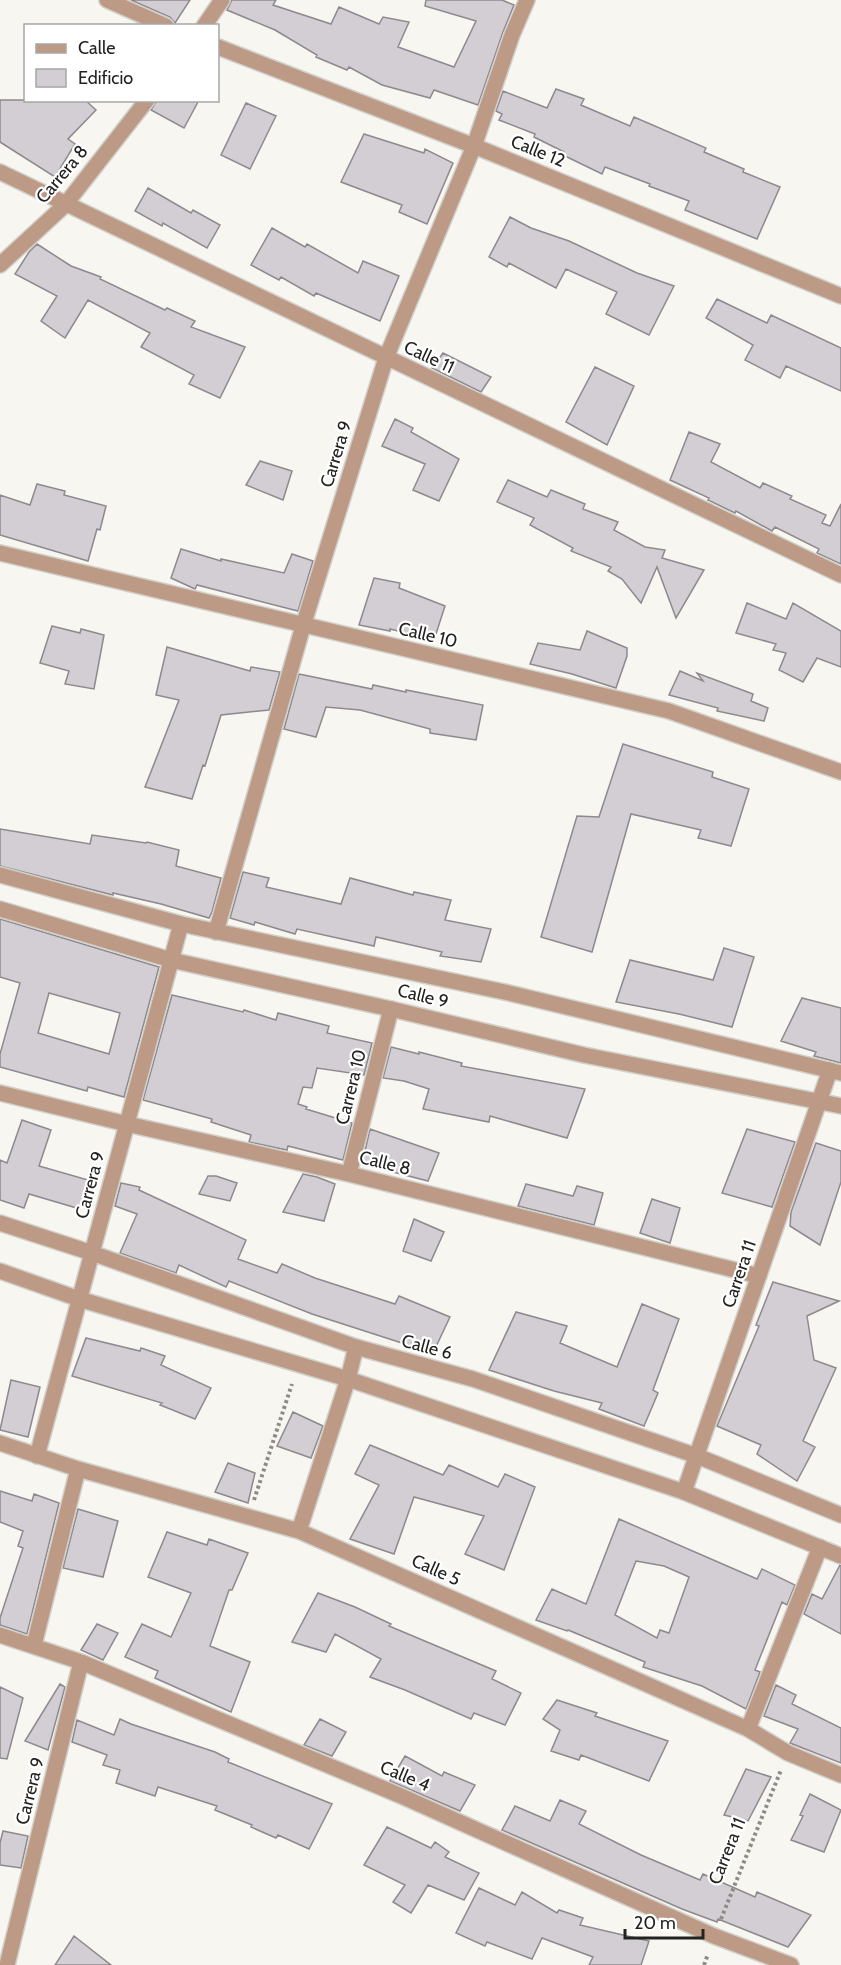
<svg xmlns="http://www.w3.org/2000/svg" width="841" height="1965" viewBox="0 0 841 1965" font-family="Cabin,sans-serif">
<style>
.building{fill:#d3ced3;stroke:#8d898e;stroke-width:1.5;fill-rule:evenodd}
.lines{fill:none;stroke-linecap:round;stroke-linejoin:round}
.minor-casing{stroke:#d1d0cb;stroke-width:18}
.tertiary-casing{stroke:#d1d0cb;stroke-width:18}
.path{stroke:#8c8b87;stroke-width:4;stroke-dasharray:3 3;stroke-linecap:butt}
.minor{stroke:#bd9a85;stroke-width:15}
.tertiary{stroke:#bd9a85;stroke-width:15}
.labels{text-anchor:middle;stroke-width:4.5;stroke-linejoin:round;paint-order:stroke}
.street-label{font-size:18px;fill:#222220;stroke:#fff}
</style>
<rect width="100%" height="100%" fill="#f8f6f0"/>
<path class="building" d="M131 0H190L175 23 170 17Z
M232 0H276L273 5 331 24 339 7 379 24 383 17 409 22 398 47 454 67 476 21 425 6 426 0H502L514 5 503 32 478 105 434 90 430 98 382 85 349 67 347 70 316 57 317 55 275 30 227 10Z
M556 89 584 99 581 105 630 126 634 117 706 148 704 152 744 169 743 172 780 187 757 239 685 210 689 201 649 186 650 184 605 167 602 174 563 155 564 152 534 137 535 134 499 120 502 114 496 111 503 91 547 108Z
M0 100H85L96 110 68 139 75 144 55 177 0 142Z
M157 100H199L184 128 151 110Z
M246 103 276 116 250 169 221 155Z
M364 134 424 153 425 149 453 163 427 224 399 212 402 205 341 182Z
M148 188 191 213 193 210 220 225 207 248 163 223 162 226 135 211Z
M510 217 531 228 569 241 637 273 674 286 649 335 606 314 617 292 566 269 556 288 509 263 507 267 489 257Z
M272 228 305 247 307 244 358 273 363 261 399 276 380 321 316 293 314 296 281 277 279 280 251 265Z
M37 244 71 266 101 277 100 279 165 310 167 308 195 321 191 327 245 347 220 398 189 384 194 375 141 347 150 333 88 300 65 338 41 321 57 296 15 274 29 252Z
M717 299 767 323 771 315 841 348V391L786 366 780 378 745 360 753 345 706 318Z
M443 353 491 377 481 392 432 368Z
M595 367 634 386 607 445 566 422Z
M395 419 413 428 411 432 459 459 439 501 413 490 425 464 382 446Z
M689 432 720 444 711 462 760 488 763 483 792 496 790 499 826 515 822 523 830 526 841 504V564L817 553 819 549 775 527 772 531 736 511 735 513 708 500 709 498 670 480Z
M260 461 292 471 283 500 246 485Z
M508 480 547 497 551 490 585 504 583 509 618 522 614 530 645 547 665 550 662 558 704 570 676 618 657 567 641 603 622 579 608 571 611 567 571 551 573 548 530 525 534 518 497 502Z
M37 484 65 491 64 495 106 506 100 530 97 529 88 561 0 535V495L30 505Z
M181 549 221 561V559L284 573 292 554 313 561 298 611 197 585 195 589 171 578Z
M374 578 400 583 399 588 445 606 434 640 390 629V631L359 625Z
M747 603 786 619 793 603 841 631V667L817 658 803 682 779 670 786 653 773 650 776 644 736 633Z
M52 626 80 633 81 629 104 635 94 689 65 684 69 671 40 663Z
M587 631 627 648V656L616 688 572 674 530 664 538 643 580 650Z
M167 647 250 671 251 667 280 672 269 710 221 715 205 766 203 765 192 799 145 787 179 700 156 695Z
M680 671 703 681 697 673 753 694 751 701 768 708 764 721 717 711 718 708 669 695Z
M299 674 372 689 373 685 406 692V690L483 705 476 740 430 733V729L360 710 326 707 316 737 284 729Z
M623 744 713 772 712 777 749 789 731 846 698 838 701 830 631 814 592 952 541 937 577 816 599 817Z
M0 829 90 844 92 835 146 843 147 842 179 850 176 866 221 878 212 912 209 918 161 904 113 893V895L105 893 0 866Z
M243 872 269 878 266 887 341 904 350 878 413 895 414 892 451 900 445 920 491 929 481 962 440 956 442 952 376 937 374 946 297 929 295 934 255 922 254 925 230 918Z
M0 919 159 967 124 1097 88 1087 87 1091 0 1067V1054L20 983 0 977ZM49 993 120 1013 109 1054 38 1033Z
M724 948 754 957 732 1027 679 1014 616 1002 630 960 713 980Z
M172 995 243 1012 244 1010 276 1020 278 1013 329 1026 327 1033 372 1043 364 1075 317 1068 312 1088 303 1087 298 1104 307 1107 306 1109 352 1123 343 1160 288 1146 287 1150 249 1142 251 1135 211 1122 212 1119 143 1100Z
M802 998 841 1008V1063L814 1056 816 1052 781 1041Z
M391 1047 419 1054V1052L462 1063 461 1066 585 1089 567 1138 490 1116 489 1122 423 1109 429 1089 404 1081 383 1078Z
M22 1120 51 1130 39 1166 88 1180 80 1209 29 1194 24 1208 0 1200V1160L7 1163Z
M370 1129 439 1153 428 1181 362 1164Z
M747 1129 795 1142 772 1207 722 1193Z
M816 1143 841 1151V1182L820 1245 790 1226 791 1212Z
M303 1174 317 1177 335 1184 324 1221 283 1212Z
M208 1176H216L237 1183 230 1201 199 1194Z
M121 1183 140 1187 139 1190 246 1240 238 1259 277 1273 282 1264 315 1278 395 1304 399 1296 450 1317 433 1353 312 1314 229 1281 226 1287 179 1265 176 1273 120 1253 137 1214 115 1206Z
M526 1184 573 1196 577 1186 603 1193 594 1225 518 1206Z
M652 1199 680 1208 670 1243 640 1233Z
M414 1219 444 1232 431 1261 403 1251Z
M773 1282 839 1301 807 1316 814 1360 836 1368 803 1441 815 1447 797 1481 757 1454 761 1445 717 1426 759 1326 756 1325Z
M642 1304 679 1319 653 1390 658 1393 644 1426 599 1409 602 1403 554 1391 489 1370 516 1312 567 1326 560 1343 617 1367Z
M86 1338 140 1351 141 1348 165 1356 161 1365 211 1388 195 1419 160 1405 162 1403 72 1376Z
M11 1380 40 1387 28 1437 0 1430Z
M293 1412 323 1426 311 1458 277 1446Z
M370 1445 443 1475 449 1465 498 1487 505 1474 535 1487 504 1570 465 1554 484 1516 414 1497 394 1554 350 1539 379 1485 355 1474Z
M228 1463 255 1473 248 1503 215 1492Z
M0 1491 32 1501 34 1494 59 1503 27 1634 0 1625V1618L23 1548 18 1546 23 1531 0 1522Z
M78 1509 118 1521 103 1577 63 1568Z
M619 1519 757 1579 762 1569 795 1585 787 1605 782 1602 755 1670 760 1672 746 1709 702 1686 643 1667 645 1662 568 1630 567 1631 536 1620 552 1589 586 1604ZM636 1561 664 1566 689 1577 669 1633 660 1630 657 1638 615 1615Z
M167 1532 207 1545 209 1539 248 1553 232 1590H229L210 1646 250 1662 231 1712 155 1678 158 1671 125 1657 142 1624 171 1637 191 1593 148 1577Z
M840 1565 841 1566V1634L804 1614 812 1594 822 1599Z
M318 1593 355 1607 391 1624 389 1626 496 1671 492 1679 521 1693 505 1725 474 1713 471 1719 405 1690 370 1677 381 1659 335 1634 326 1652 292 1642Z
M97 1624 118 1633 103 1660 81 1650Z
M60 1684 65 1687 48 1750 25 1741Z
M776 1685 796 1695 792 1704 841 1728V1763L790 1743 798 1729 764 1716Z
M0 1687 23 1698 7 1759 0 1758Z
M557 1700 597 1713 595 1716 668 1741 649 1781 581 1755 579 1760 551 1751 560 1730 543 1719Z
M120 1719 131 1724 215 1752 229 1759 228 1762 332 1804 309 1849 278 1835 276 1838 251 1827 252 1825 215 1810 217 1806 158 1787 155 1796 116 1783 120 1770 103 1765 107 1755 72 1742 77 1720 114 1735Z
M320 1719 346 1732 332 1756 304 1745Z
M405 1756 442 1776 444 1772 475 1785 460 1811 390 1781Z
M746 1769 771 1777 748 1821 724 1815Z
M810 1794 841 1810 824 1852 791 1840 803 1816 800 1815Z
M560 1800 586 1811 579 1824 641 1855 700 1880 703 1874 755 1897 757 1892 811 1915 788 1947 718 1919 717 1922 682 1909 502 1830 515 1806 550 1821Z
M387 1827 431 1848 435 1842 449 1852 445 1857 479 1873 464 1900 428 1885 411 1913 393 1902 405 1885 364 1865Z
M3 1831 28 1836 21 1868 0 1865V1843Z
M479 1888 515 1905 522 1892 557 1913 559 1910 583 1918 580 1925 649 1941 641 1965H589L593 1957 542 1938 532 1959 487 1942 485 1946 456 1933Z
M74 1936 111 1965H55Z"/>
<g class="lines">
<g class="minor-casing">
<path id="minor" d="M107 0 166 26
M204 26 222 0
M218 47 474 146 841 296
M0 172 841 575
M0 265 65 205 147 100
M0 553 669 711 841 772
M216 932 303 626 386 358 474 146 512 35 527 0
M0 1093 127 1124 349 1174 759 1276
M349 1174 391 1009
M0 1443 78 1469 299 1531 748 1729 788 1753 841 1775
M37 1456 181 924
M684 1492 830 1070
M299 1531 348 1379 356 1347
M0 1635 81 1662 399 1795 714 1936 791 1965
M34 1645 78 1469
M748 1729 820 1547
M7 1965 81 1662"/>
</g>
<g class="tertiary-casing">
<path id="tertiary" d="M0 875 181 924 509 993 841 1073
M0 909 171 960 391 1009 584 1055 841 1106
M0 1223 92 1253 356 1347 473 1379 697 1456 841 1515
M0 1271 79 1299 348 1379 684 1492 841 1556"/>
</g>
<path class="path" d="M254 1500 292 1384
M721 1919 781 1770
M704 1965 708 1954"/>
<use href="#minor" class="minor"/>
<use href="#tertiary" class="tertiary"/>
</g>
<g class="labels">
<g class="street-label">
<text transform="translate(538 151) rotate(22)" y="6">Calle 12</text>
<text transform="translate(62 174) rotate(-50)" y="6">Carrera 8</text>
<text transform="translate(429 357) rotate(25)" y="6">Calle 11</text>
<text transform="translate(336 454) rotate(-73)" y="6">Carrera 9</text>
<text transform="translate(428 635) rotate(13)" y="6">Calle 10</text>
<text transform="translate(423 996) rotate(14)" y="6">Calle 9</text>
<text transform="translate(351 1087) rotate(-76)" y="6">Carrera 10</text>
<text transform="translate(385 1163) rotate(14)" y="6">Calle 8</text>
<text transform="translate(90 1185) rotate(-75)" y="6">Carrera 9</text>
<text transform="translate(739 1274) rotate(-71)" y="6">Carrera 11</text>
<text transform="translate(427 1347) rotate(15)" y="6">Calle 6</text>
<text transform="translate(436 1570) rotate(24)" y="6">Calle 5</text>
<text transform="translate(405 1776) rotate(23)" y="6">Calle 4</text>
<text transform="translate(30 1791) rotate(-76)" y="6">Carrera 9</text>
<text transform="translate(727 1851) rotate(-68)" y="6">Carrera 11</text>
</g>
</g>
<rect x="24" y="24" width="195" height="78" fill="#ffffff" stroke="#a7a7a6" stroke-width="1.5"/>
<rect x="36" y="44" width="30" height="9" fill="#bd9a85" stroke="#a7a7a6" stroke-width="1.5"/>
<text x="78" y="54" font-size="18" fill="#222220">Calle</text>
<rect x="36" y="69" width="30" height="18" fill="#d3ced3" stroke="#a7a7a6" stroke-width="1.5"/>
<text x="78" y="84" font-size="18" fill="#222220">Edificio</text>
<path d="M625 1929v9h78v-9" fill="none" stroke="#222220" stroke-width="3"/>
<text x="634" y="1929" font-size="18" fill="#222220" stroke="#ffffff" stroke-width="4.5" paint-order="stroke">20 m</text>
</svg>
